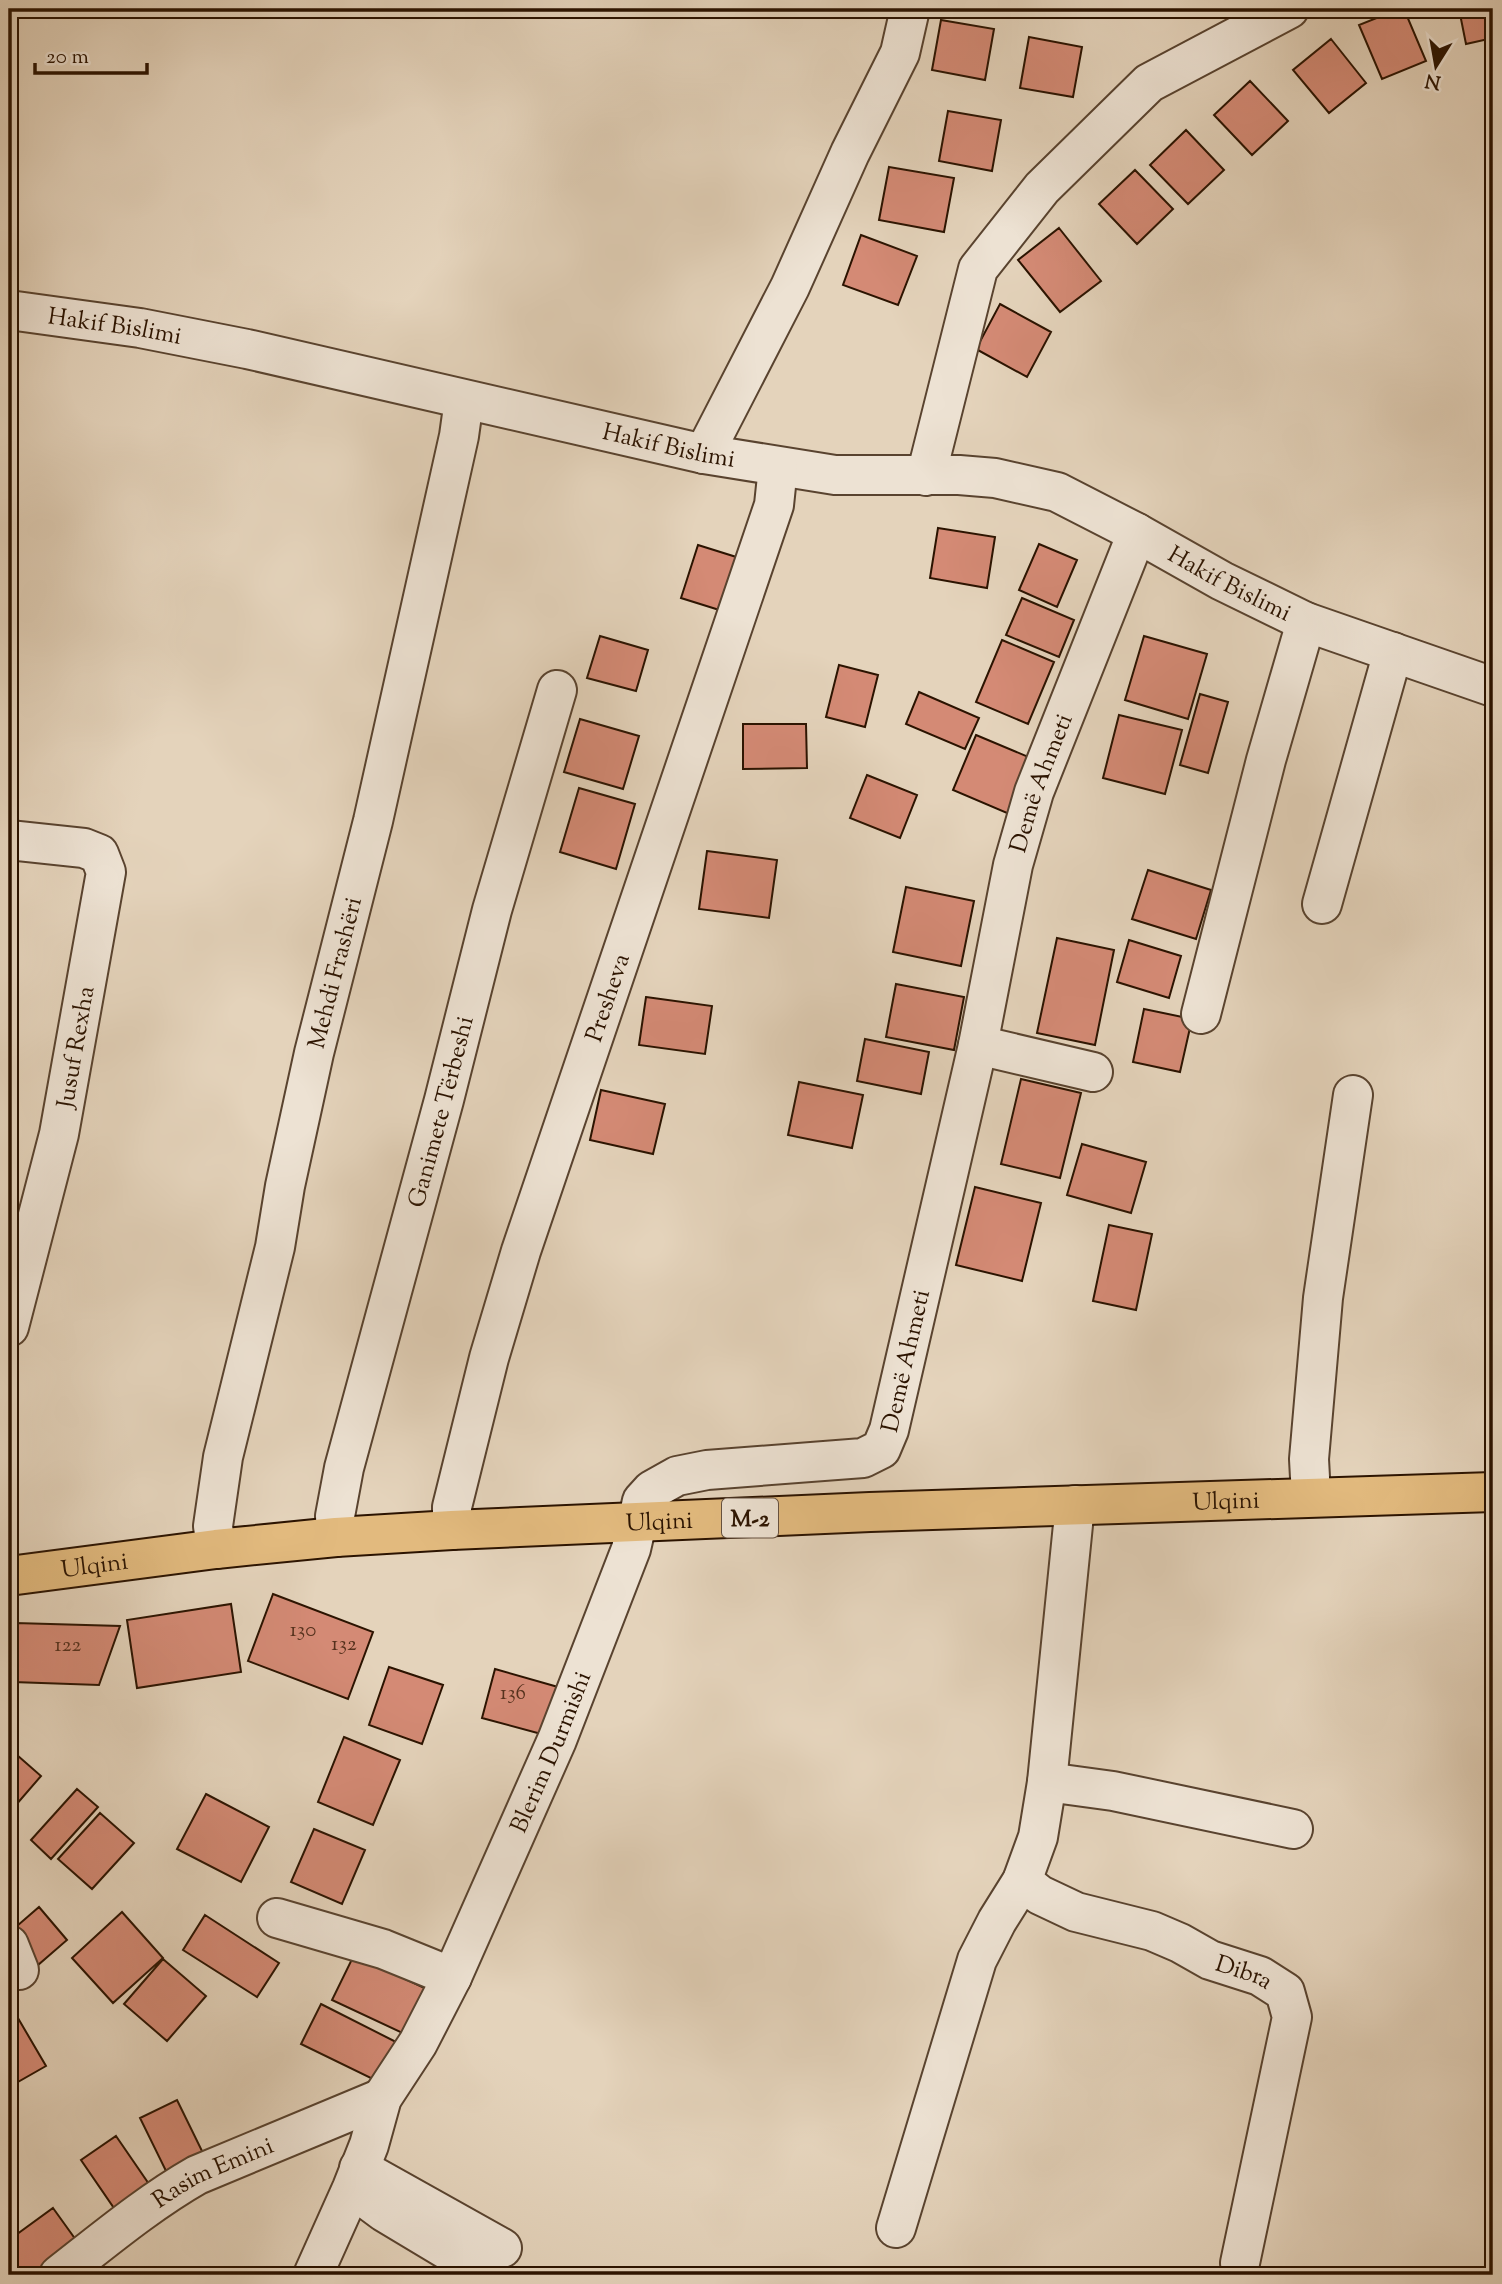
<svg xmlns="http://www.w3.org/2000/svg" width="1502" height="2284" viewBox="0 0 1502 2284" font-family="'Sorts Mill Goudy',serif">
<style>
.building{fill:#d48a75;stroke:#2b1300;stroke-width:2}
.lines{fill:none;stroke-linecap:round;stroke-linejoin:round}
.minor-casing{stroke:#59432f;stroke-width:42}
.major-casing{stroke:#2b1300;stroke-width:42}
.minor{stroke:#ede2d3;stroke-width:38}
.major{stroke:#e2ba7e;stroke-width:38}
.labels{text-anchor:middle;stroke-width:7;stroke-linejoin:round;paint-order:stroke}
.number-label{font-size:21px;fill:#55311d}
.shield{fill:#ede2d3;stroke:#65513f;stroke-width:2}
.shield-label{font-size:23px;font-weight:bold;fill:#2b1300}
.street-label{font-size:24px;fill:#2b1300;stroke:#ede2d3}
</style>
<rect width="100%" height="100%" fill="#e4d3bb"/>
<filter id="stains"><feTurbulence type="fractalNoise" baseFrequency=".00286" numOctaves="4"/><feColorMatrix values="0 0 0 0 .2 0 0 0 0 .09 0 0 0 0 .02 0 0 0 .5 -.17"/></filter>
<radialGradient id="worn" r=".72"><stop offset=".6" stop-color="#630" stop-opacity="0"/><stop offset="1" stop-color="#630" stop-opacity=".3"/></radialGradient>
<path class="building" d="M1399 9H1404L1426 61 1382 79 1359 25Z
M1459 9H1493V38L1466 44Z
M941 20 994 29 985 80 932 70Z
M1029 37 1082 47 1073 97 1020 88Z
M1331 39 1366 83 1329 113 1293 70Z
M1250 81 1288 121 1252 155 1214 115Z
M948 111 1001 120 992 171 939 161Z
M1186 130 1224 170 1188 204 1150 165Z
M889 167 954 178 944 232 879 220Z
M1135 170 1173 209 1137 244 1099 204Z
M1059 228 1101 281 1060 312 1018 260Z
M861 235 917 256 898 305 843 285Z
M1000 304 1051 332 1027 377 976 349Z
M938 528 995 537 987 588 930 578Z
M1039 544 1077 560 1057 607 1019 590Z
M698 545 749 561 732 614 681 598Z
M1022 598 1074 620 1059 657 1006 635Z
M600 636 648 650 636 691 587 678Z
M1144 636 1207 654 1188 719 1125 700Z
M1002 640 1054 662 1028 724 976 702Z
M839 665 878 675 865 727 826 717Z
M919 692 979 718 965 749 906 724Z
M1200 694 1228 702 1208 773 1180 765Z
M1119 715 1182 730 1165 794 1103 778Z
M580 719 639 736 623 789 564 772Z
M743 724H806L807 768 743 769Z
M976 735 1038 761 1014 816 953 790Z
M867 775 917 795 900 838 850 818Z
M579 788 635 804 616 869 560 852Z
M707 851 777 860 769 918 699 909Z
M1148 870 1211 890 1196 939 1132 919Z
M906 887 974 901 961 966 893 952Z
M1057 938 1114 950 1095 1045 1037 1033Z
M1129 940 1181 956 1169 998 1117 982Z
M896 984 964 997 954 1050 886 1037Z
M646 997 712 1006 705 1054 639 1045Z
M1144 1009 1192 1019 1180 1072 1133 1062Z
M865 1039 929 1052 921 1094 857 1081Z
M1021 1079 1081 1093 1060 1178 1001 1164Z
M799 1082 863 1095 852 1148 788 1135Z
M601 1090 665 1104 653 1154 590 1140Z
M1082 1144 1146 1162 1131 1213 1067 1195Z
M975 1187 1041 1203 1022 1281 956 1265Z
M1109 1225 1152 1234 1136 1310 1093 1301Z
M273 1594 373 1632 348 1699 248 1661Z
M231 1604 241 1672 137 1688 127 1620Z
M15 1623 120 1626 99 1685 13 1682Z
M389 1667 443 1685 422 1744 369 1725Z
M495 1669 558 1687 545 1735 482 1718Z
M344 1737 400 1760 373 1825 318 1802Z
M9 1748 41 1776 9 1813Z
M77 1789 98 1807 51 1859 31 1840Z
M206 1794 269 1827 241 1882 177 1849Z
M100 1813 134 1843 92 1889 58 1859Z
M314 1829 365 1850 342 1904 291 1882Z
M39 1907 67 1940 38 1965 10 1932Z
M122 1912 163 1958 113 2003 72 1958Z
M205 1915 279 1963 257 1997 183 1950Z
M354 1955 431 1991 409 2036 332 2000Z
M163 1959 206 1996 167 2041 124 2004Z
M321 2004 402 2045 383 2084 301 2044Z
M15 2013 46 2066 9 2087V2017Z
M177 2100 203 2153 166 2171 140 2118Z
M116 2136 151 2187 116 2211 81 2160Z
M53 2208 81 2247 43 2275H13L9 2269V2240Z"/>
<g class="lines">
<g class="minor-casing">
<g id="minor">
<path id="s1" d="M9 310 140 328 247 349 704 454 835 475H959L995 478 1057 492 1137 533 1222 581 1306 622 1493 687"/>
<path d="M704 454 790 287 850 153 900 53 910 9"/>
<path d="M926 476 978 269 1042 188 1149 83 1289 9"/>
<path d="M9 840 84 848 99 854 106 872 59 1134 9 1327"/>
<path d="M1322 904 1393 652"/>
<path d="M1201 1014 1266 760 1306 622"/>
<path d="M978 1045 1093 1072"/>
<path d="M1311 1496 1309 1459 1323 1298 1353 1095"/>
<path id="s2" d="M452 1530V1507L489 1358 521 1251 774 505 778 467"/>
<path id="s3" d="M336 1537 335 1516 344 1468 444 1100 492 910 557 690"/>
<path id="s4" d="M216 1549 213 1526 223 1457 275 1247 285 1186 314 1053 373 821 459 436 464 400"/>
<path d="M1047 1782 1113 1791 1293 1829"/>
<path id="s5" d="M1022 1881 1040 1895 1076 1912 1152 1931 1180 1943 1210 1960 1260 1976 1285 1992 1292 2017 1240 2263"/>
<path d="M277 1918 383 1949 452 1977"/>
<path d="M9 1945 19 1970"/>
<path d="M359 2168 502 2248"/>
<path d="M353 2189 384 2212 489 2275"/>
<path d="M896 2228 977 1960 997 1921 1022 1881 1038 1837 1047 1782 1075 1505"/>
<path id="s6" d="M59 2275C104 2240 148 2203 197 2175L382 2098"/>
<path id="s7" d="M313 2275 352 2188 369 2145 382 2098 418 2043 452 1977 557 1740 631 1549 642 1501 652 1490 677 1476 707 1470 863 1458 881 1449 889 1430 978 1045 1013 865 1034 792 1137 533"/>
</g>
</g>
<g class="major-casing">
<g id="major">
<path id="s8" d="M9 1576 216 1549 336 1537 452 1530 870 1512 1493 1492"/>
</g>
</g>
<use href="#minor" class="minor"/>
<use href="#major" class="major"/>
</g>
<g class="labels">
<g class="number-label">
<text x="303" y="1636">130</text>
<text x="344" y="1650">132</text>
<text x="68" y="1651">122</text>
<text x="513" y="1699">136</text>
</g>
<rect class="shield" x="722" y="1498.5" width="56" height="39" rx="5"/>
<g class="shield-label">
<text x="750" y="1526">M-2</text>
</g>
<g class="street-label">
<text dy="8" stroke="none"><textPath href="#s1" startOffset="107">Hakif Bislimi</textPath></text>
<text dy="8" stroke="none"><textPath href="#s1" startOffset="674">Hakif Bislimi</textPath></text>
<text dy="8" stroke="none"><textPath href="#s1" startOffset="1262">Hakif Bislimi</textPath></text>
<text dy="8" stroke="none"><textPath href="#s7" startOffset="1780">Demë Ahmeti</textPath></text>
<text dy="8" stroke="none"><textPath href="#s4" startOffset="590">Mehdi Frashëri</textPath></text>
<text dy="8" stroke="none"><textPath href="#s2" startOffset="556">Presheva</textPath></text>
<text transform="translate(75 1047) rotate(-80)" y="8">Jusuf Rexha</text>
<text dy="8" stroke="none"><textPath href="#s3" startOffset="439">Ganimete Tërbeshi</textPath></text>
<text dy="8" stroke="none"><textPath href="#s7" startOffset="1186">Demë Ahmeti</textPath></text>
<text dy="8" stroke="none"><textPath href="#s8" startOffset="1220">Ulqini</textPath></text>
<text dy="8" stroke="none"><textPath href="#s8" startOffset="653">Ulqini</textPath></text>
<text dy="8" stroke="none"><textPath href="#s8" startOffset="86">Ulqini</textPath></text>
<text dy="8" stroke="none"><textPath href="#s7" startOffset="576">Blerim Durmishi</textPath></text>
<text dy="8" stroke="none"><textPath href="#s5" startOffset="242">Dibra</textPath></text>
<text dy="8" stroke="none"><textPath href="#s6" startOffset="186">Rasim Emini</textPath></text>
</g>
</g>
<rect width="1502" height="2284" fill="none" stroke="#e4d3bb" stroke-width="35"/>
<rect x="10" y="10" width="1481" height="2263" fill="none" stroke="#2b1300" stroke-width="3.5"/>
<rect x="18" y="18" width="1467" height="2249" fill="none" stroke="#2b1300" stroke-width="2"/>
<g transform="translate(1436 66) rotate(191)" stroke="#ede2d3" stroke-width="5" paint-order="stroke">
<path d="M0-5L12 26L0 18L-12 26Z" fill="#2b1300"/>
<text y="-10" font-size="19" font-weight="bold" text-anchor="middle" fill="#2b1300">N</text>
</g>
<path d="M35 63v10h112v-10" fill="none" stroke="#2b1300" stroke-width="3.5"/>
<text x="46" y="63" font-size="21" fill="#2b1300" stroke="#ede2d3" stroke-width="5" paint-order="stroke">20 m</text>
<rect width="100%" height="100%" filter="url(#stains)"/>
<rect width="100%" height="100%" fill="url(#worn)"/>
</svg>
